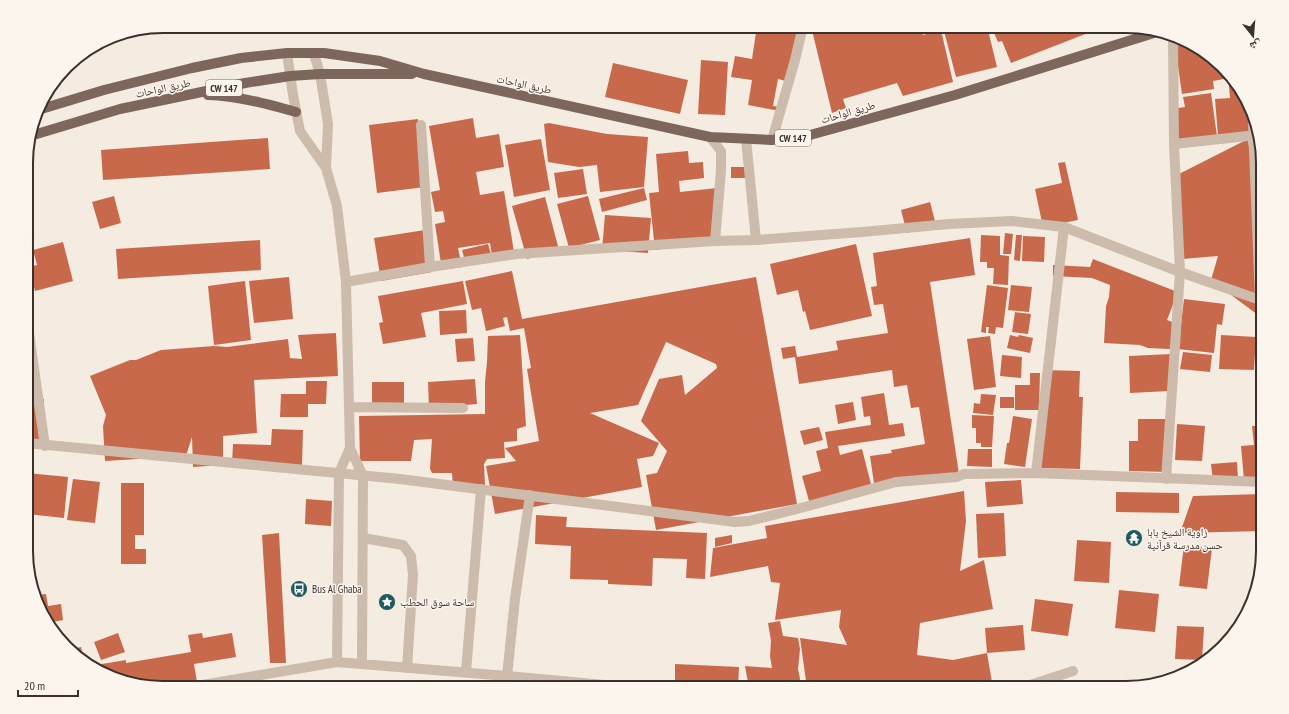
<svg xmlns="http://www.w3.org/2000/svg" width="1289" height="714" viewBox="0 0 1289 714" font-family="'PT Sans Narrow','Noto Naskh Arabic',sans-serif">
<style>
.building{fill:#c8694b}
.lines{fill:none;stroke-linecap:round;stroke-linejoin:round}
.service{stroke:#cdbbac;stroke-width:10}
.minor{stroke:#cdbbac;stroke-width:10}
.primary{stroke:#7d675c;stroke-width:10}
.labels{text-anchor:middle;stroke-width:3;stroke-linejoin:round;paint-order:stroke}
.shield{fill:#fbf5ee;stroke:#756b66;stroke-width:1}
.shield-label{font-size:10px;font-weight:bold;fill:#3b302b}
.street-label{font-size:11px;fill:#3b302b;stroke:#fbf5ee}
.poi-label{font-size:11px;fill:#3b302b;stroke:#fbf5ee;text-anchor:start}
.rim{fill:none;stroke:#3b302b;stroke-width:2}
</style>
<rect width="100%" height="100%" fill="#f4ebe1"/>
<path class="building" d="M757 26H799L790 82 778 79 773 106 781 107 780 111 748 105 752 80 731 77 735 56 752 59Z
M811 26H920L923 35 941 30 953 82 903 96 897 83 843 99 846 108 832 113Z
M956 26H987L997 67 956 77 944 31 957 28Z
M991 26H1091L1093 31 1011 63 1002 41 998 42Z
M1110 26H1127L1132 27 1114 34Z
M1174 39 1194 44 1223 71 1224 79 1213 81 1214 89 1182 94Z
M701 60 728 62 725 115 698 114Z
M613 63 688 80 680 114 605 97Z
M1228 75 1240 87 1251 119 1252 133 1218 136 1215 99 1230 98Z
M1211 93 1217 136 1178 143 1172 109 1185 107 1183 97Z
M473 118 476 138 499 134 504 167 476 172 480 195 504 191 515 258 493 262 490 243 458 248 462 267 442 270 435 224 445 222 443 211 435 212 431 192 440 190 429 126Z
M418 119 425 187 377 193 369 125Z
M549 123 607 134 648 137 644 187 600 192 597 165 579 167 548 162 544 124Z
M268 138 270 169 103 180 101 150Z
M541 139 550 190 514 197 505 145Z
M1248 139 1249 148 1260 147 1263 153V298L1258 315 1211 280 1218 256 1182 259 1175 176Z
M688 151 689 163 703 162 704 178 679 181 680 192 717 188 714 241 655 250 649 193 659 192 656 154Z
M1065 162 1078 220 1043 227 1035 189 1062 183 1058 163Z
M731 167H748V178H731Z
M583 169 587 194 558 198 554 173Z
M644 188 647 200 602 212 599 199Z
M114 196 121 223 100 229 92 202Z
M588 196 600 240 569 248 557 204Z
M545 197 559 250 527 259 512 206Z
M930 202 936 225 907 233 901 210Z
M605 215 651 218 648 253 602 250Z
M425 230 432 272 381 281 374 238Z
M1005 233 1013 234 1011 254H1003Z
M981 235 1000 236V255L1009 256 1008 285 993 284 994 268H987V262H980Z
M1016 235H1022L1020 261 1014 260Z
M1023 236 1045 237 1044 262 1022 261Z
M970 238 975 275 930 282 959 474 875 490 870 456 892 453 891 450 925 444 919 407 911 408 907 385 894 387 892 370 799 384 795 357 783 359 781 348 795 346 797 357 838 350 836 341 888 333 883 304 874 305 871 287 877 286 873 253Z
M260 240 261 270 118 279 116 249Z
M63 242 73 281 35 291 29 267 37 265 33 250Z
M488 244 492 258 466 265 462 250Z
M856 244 872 316 810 330 805 311 803 312 798 290 777 295 770 264Z
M1093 259 1175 291 1174 302 1167 320 1175 323 1170 349 1148 348 1140 345 1104 343 1106 306 1109 297 1110 285 1092 278 1053 276V265L1090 267Z
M512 271 522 319 756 277 797 504 656 530 646 475 657 473 667 451 641 421 659 379 682 375 685 395 717 368 716 364 666 342 638 405 590 413 659 443 653 456 637 459 642 487 495 514 486 466 516 461 505 448 539 441 527 369 531 368 524 328 510 331 507 317 503 318 505 326 486 331 481 308 472 310 465 281Z
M289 277 293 319 254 323 249 281Z
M245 281 251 340 214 345 208 286Z
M463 281 467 304 421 313 426 337 383 344 379 323 383 322 378 296Z
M987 285 1008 288 1003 328 996 327 995 334 988 333 989 327H986V333L981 332Z
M1011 285 1032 287 1029 312 1008 310Z
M1184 299 1225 304 1222 325 1217 324 1214 353 1178 349Z
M466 310 467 333 440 335 439 311Z
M1015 312 1031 314 1028 334 1012 332Z
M336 333 338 376 254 380 257 433 223 436V465L193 467 192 437 184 462 170 457 105 461 103 426 106 415 90 376 130 360H136L161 350 214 346 227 347 288 339 290 358 302 359 298 335Z
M520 335 526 426 517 429V441L504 442 505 458 487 459 484 464 485 485H453L452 473H432L430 469 432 439 414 440 411 461H360L359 416 485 414V382L487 362 488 336Z
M1010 335 1018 337 1019 335 1033 338 1030 353 1007 348Z
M1221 335 1256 337 1254 370 1219 369Z
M990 336 996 387 974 390 967 339Z
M473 338 475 361 457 362 455 339Z
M1183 352 1212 355 1210 372 1180 369Z
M1171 354 1169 391 1130 393 1129 356Z
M1002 355 1022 357 1021 378 1000 376Z
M1043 370 1080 371 1079 397H1083L1080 469 1040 468Z
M1030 373H1040L1039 410H1015V385H1030Z
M475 379 477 404 429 408 428 382Z
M306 381H327L326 404H308V417H280L281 394H306Z
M372 382H404V406H372Z
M884 393 889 425 903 423 905 436 838 446 840 455 862 449 873 492 811 508 802 476 821 471 816 451 828 448 825 432 871 425 870 416 864 417 861 397Z
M981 394 996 395 993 415 973 413 974 403 980 404Z
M27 397 44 399 41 449 27 448Z
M1000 397H1014V408H1000Z
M853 402 856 420 838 424 835 405Z
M972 415 994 416 992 447H981V443H976V428H972Z
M1013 416 1032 419 1025 467 1004 464 1007 443H1009Z
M1138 419H1168L1167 472 1129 471V441H1138Z
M1177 424 1205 426 1202 461 1175 460Z
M1252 426H1263V478L1244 480 1241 446 1254 445Z
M819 427 823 440 804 445 800 431Z
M272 429 303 430 302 465 232 463 233 444 271 445Z
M968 449H992V467L967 466Z
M1237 462 1238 479 1213 481 1211 464Z
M27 473 68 477 64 518 27 514Z
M73 479 100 482 95 523 67 520Z
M1021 480 1023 504 987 507 985 482Z
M121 483H144V535H135V549H146V564H121Z
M964 491 966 521 960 571 984 560 993 609 920 623 917 655 953 660 987 653 993 688H807L800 638 847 645 839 627 841 610 775 620 780 583 771 582 768 566 710 577 713 548 767 538 765 526Z
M1116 492 1179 493V513L1116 512Z
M1263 494V531L1180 533 1193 496Z
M306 499 332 501 331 526 305 524Z
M1004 513 1006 556 978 558 976 514Z
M536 515 567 517 566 527 707 533 705 579 686 578 687 559 653 558 652 586 608 584V580L570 579 571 546 535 544Z
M279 533 286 663H270L262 535Z
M732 535V543L715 547V538Z
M1077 540 1111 542 1109 583 1074 581Z
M1184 545 1212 548 1207 589 1179 586Z
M1119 590 1159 594 1155 632 1115 628Z
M46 594 48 606 61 604 63 620 47 623 37 595Z
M1035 599 1073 604 1068 636 1031 631Z
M780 621 783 636 798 638 800 649 798 669 800 679 799 688H749L745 666 772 668 770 656 771 641 768 623Z
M1023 625 1025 650 987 653 985 628Z
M1177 626 1204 627 1202 660 1175 659Z
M118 633 125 652 101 660 94 642Z
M202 633 203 638 232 633 236 657 194 664 198 688H162L95 670 90 666 126 660V663L191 652 188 635Z
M81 647 83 656H82V658L72 649Z
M675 664 739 667 738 688H675Z"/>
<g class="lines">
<path class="service" d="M363 538 403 545 411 556 413 575 407 668
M466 672 481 489"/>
<path class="minor" d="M287 53 293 95 300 131 326 168
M314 54 320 74 328 124 326 168 337 206 346 282 350 448 339 473 337 662
M1253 124 1260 300
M421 125 430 267
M710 137 721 151V170L715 241
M746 139 756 240
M772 140 795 60 803 26
M1174 144 1257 135
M346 282 430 267 516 254 715 241 756 240 862 232 949 224 1012 221 1064 227 1180 272 1263 301
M27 319 45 446
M349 407 463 408
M27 443 400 479 735 522 749 521 797 509 896 482 957 477 964 474 1036 473 1263 482
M350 448 363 476 362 664
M1036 473 1064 227
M1166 479 1180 272 1174 144 1173 38
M507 676 515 599 530 495
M185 688 337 662 507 676 637 688
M1021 688 1073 671"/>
<path class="primary" d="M208 95C238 96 267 104 296 112
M38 110 104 90 192 68 241 58 287 53H324L380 61 424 74 710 137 772 140 810 135 955 95 1154 33
M30 136 120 109 245 83 290 76 320 74H412"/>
</g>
<defs>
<g id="temple-disc" transform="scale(0.9)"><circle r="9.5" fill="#1f5a5e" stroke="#fbf5ee"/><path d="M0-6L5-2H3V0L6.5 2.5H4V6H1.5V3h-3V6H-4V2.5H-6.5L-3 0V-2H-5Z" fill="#fff"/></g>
<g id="bus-disc" transform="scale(0.9)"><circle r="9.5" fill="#1f5a5e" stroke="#fbf5ee"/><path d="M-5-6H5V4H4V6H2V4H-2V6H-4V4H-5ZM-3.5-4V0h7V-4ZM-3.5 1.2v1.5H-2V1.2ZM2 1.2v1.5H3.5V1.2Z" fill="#fff"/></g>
<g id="sight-disc" transform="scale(0.9)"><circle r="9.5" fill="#1f5a5e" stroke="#fbf5ee"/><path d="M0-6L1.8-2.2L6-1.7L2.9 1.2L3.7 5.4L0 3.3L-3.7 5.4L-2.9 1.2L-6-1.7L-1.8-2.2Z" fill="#fff"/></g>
</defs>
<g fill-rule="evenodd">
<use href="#temple-disc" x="1134" y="538"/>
<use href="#bus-disc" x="299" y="589"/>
<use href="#sight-disc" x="387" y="602"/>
</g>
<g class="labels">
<g class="shield">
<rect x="206" y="80" width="36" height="16" rx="3"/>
<rect x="775" y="130" width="36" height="16" rx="3"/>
</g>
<g class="shield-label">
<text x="224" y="92">CW 147</text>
<text x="793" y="142">CW 147</text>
</g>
<g class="street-label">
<text transform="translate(524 84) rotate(12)" y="4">طريق الواحات</text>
<text transform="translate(163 88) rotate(-12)" y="4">طريق الواحات</text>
<text transform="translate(848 112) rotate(-16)" y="4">طريق الواحات</text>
</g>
<g class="poi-label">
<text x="1147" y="536">زاوية الشيخ بابا<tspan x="1147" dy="13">حسن مدرسة قرآنية</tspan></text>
<text x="312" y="593">Bus Al Ghaba</text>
<text x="400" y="606">ساحة سوق الحطب</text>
</g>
</g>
<path d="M0 0H1289V714H0ZM163 33H1126A130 130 0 0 1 1256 163V551A130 130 0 0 1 1126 681H163A130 130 0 0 1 33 551V163A130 130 0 0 1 163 33Z" fill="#fbf5ee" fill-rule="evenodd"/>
<path class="rim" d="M163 33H1126A130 130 0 0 1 1256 163V551A130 130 0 0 1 1126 681H163A130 130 0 0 1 33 551V163A130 130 0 0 1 163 33Z"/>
<g transform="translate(1253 36) rotate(163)" stroke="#fbf5ee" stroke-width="3" paint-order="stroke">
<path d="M0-3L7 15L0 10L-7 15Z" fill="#3b302b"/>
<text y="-6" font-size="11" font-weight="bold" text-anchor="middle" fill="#3b302b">ش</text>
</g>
<path d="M18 690v6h60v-6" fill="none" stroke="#3b302b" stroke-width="2"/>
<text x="24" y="690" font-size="12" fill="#3b302b" stroke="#fbf5ee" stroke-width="3" paint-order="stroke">20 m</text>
</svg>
